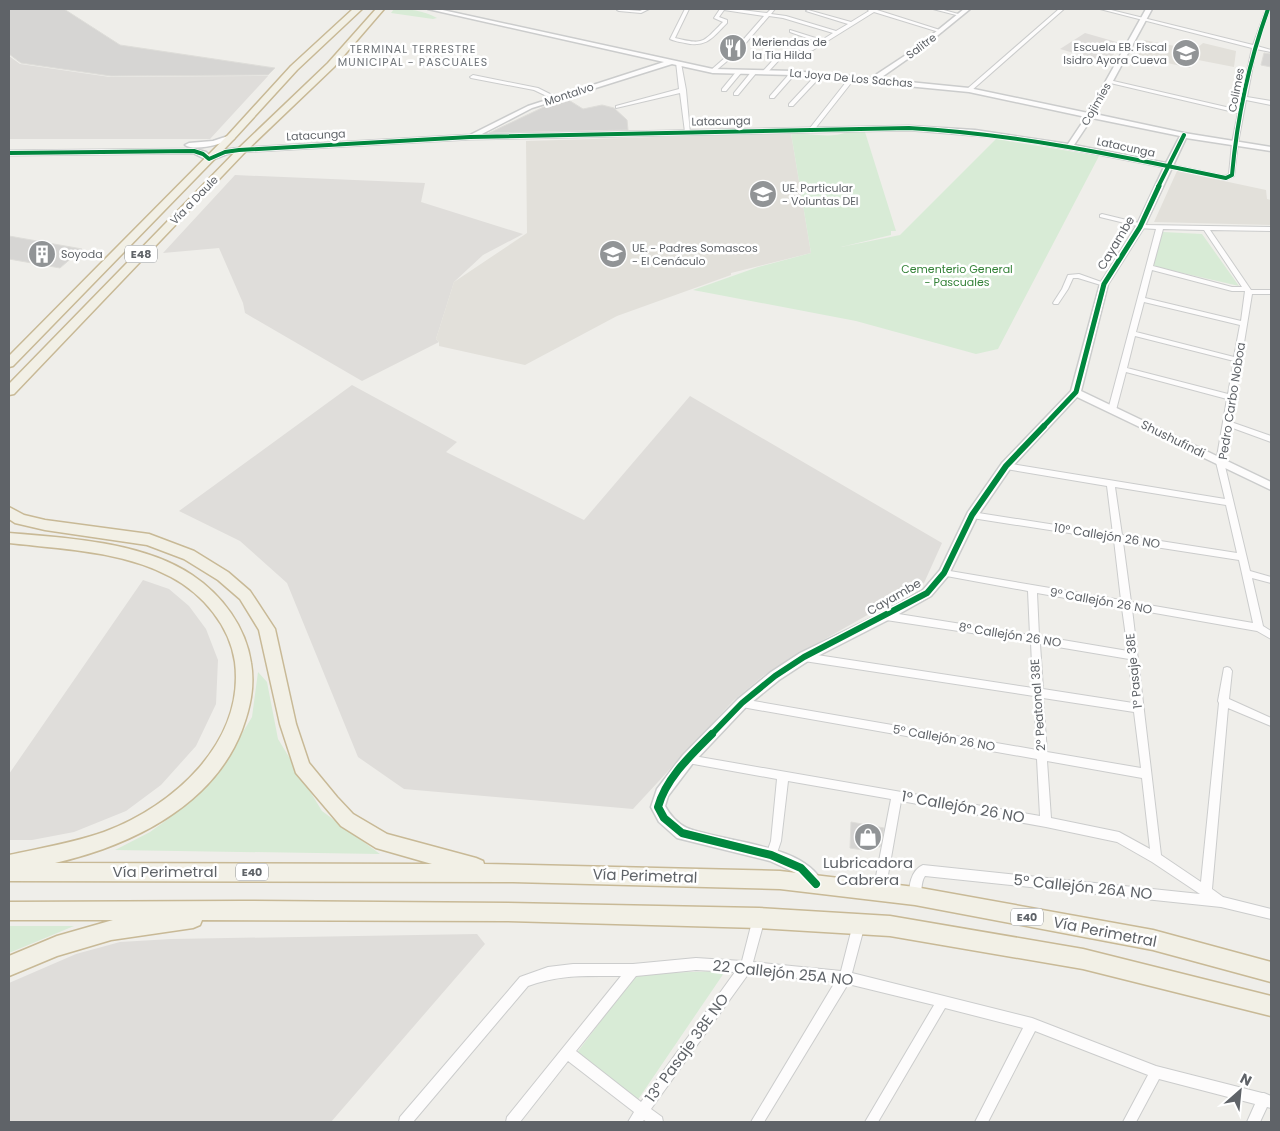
<svg xmlns="http://www.w3.org/2000/svg" width="1280" height="1131" viewBox="0 0 1280 1131" font-family="Poppins,sans-serif">
<style>
.industrial{fill:#dfddda}
.education{fill:#e2e0da}
.green{fill:#d8ebd6}
.building{fill:#d6d5d3;stroke:#deddd9}
.lines{fill:none;stroke-linecap:round;stroke-linejoin:round}
.minor-casing{stroke:#cbcccc;stroke-width:2}
.tertiary-casing{stroke:#cbcccc;stroke-width:3}
.trunk-casing{stroke:#c8b996;stroke-width:3}
.minor{fill:#fdfcfc;fill-rule:evenodd}
.tertiary{fill:#fdfcfc;fill-rule:evenodd}
.trunk{fill:#f2f0e6;fill-rule:evenodd}
.cycleway-far3-casing{stroke:#fff;stroke-width:5.5}
.cycleway-far2-casing{stroke:#fff;stroke-width:8}
.cycleway-far1-casing{stroke:#fff;stroke-width:9}
.cycleway-casing{stroke:#fff;stroke-width:11}
.cycleway-far3{stroke:#00873e;stroke-width:4}
.cycleway-far2{stroke:#00873e;stroke-width:5}
.cycleway-far1{stroke:#00873e;stroke-width:6}
.cycleway{stroke:#00873e;stroke-width:8}
.labels{text-anchor:middle;stroke-width:5;stroke-linejoin:round;paint-order:stroke}
.far-poi-label{font-size:11px;fill:#5f6368;stroke:#fff;text-anchor:start}
.far-street-label{font-size:11px;fill:#5f6368;stroke:#fff}
.far-neighbourhood-label{font-size:11px;letter-spacing:1px;fill:#70757a;stroke:#fff}
.shield{fill:#fff;stroke:#8f9295;stroke-width:1}
.shield-label{font-size:11px;font-weight:bold;fill:#5f6368}
.far-park-label{font-size:11px;fill:#348238;stroke:#fff}
.street-label{font-size:12px;fill:#5f6368;stroke:#fff}
.near-street-label{font-size:15px;fill:#5f6368;stroke:#fff}
.near-poi-label{font-size:15px;fill:#5f6368;stroke:#fff}
</style>
<rect width="100%" height="100%" fill="#efeeea"/>
<path class="industrial" d="M1085 33 1120 43 1109 63 1060 49Z
M9 56 20 64 110 77 268 76 210 139H9Z
M235 175 425 183 421 202 523 234 483 255 454 282 436 339 439 342 362 381 245 313 243 303 219 248 163 253Z
M352 385 457 442 446 452 584 520 690 396 942 543 924 583 795 656 763 676 733 701 633 809 404 789 358 757 287 583 240 541 179 511Z
M143 580 169 589 189 606 206 629 218 660 216 704 196 746 161 785 126 811 74 832 32 840H9V774Z
M477 934 485 944 331 1122H9V983L76 954 120 942 171 939Z"/>
<path class="education" d="M1144 40 1195 50 1203 43 1236 51 1234 67 1193 59 1190 68 1136 56Z
M791 133 811 253 731 273V275L617 316 525 365 439 346V342L436 339 454 282 527 233 526 141Z
M1177 171 1266 190 1267 199 1271 200V225L1154 222Z"/>
<path class="green" d="M394 9C410 9 422 10 437 18L433 19 391 13Z
M848 132H865L896 231H891V235L841 247 900 235 996 139 1099 156 998 349 976 354 856 321 693 290 758 267 811 253 791 133C811 133 829 139 848 132Z
M1163 232 1202 234 1239 286 1152 266Z
M258 672 267 682 278 739 322 811 380 854 115 850 150 832 168 819 221 768 252 717Z
M9 926H74L9 953Z
M719 971 724 973 637 1101 576 1054 636 974Z"/>
<path class="building" d="M9 9H64L120 45 275 68 268 75 111 76 21 63 9 54Z
M1264 53 1271 54V67L1261 65Z
M567 99 583 109 602 105 614 108 627 120 628 130 489 133 548 105Z
M9 236 82 249 60 268 9 259Z
M851 822 884 828 880 847 869 845V851L850 848Z"/>
<g class="lines">
<g class="minor-casing">
<path id="minor" d="M617 9 640 11 644 9H649L641 13 619 11 617 10Z
M685 9H689L675 38C704 45 702 43 723 22L714 18 720 9H734L767 13 771 9H775L771 14 786 16 836 31 848 24 806 11 808 10 851 22 869 11 867 9H877V10L943 31 939 32 874 12 813 50 805 52 787 45 790 43C804 48 806 50 818 42L790 32V30L822 40 833 33 783 18 769 16 739 51 713 73 711 72V70L735 49 764 16 724 10 719 17 727 20V23C713 37 707 48 685 43 680 42 674 41 670 39Z
M933 9H940L962 15 960 16Z
M1059 9H1064L971 91H967V89Z
M1100 9H1107L1253 45 1266 9H1270L1257 46 1271 50V52L1256 49 1247 97 1271 101V105L1246 100 1238 143 1234 176 1226 180 1165 166 1168 164 1225 176 1229 174 1232 143 1238 113 1106 82 1109 80 1239 110 1252 48Z
M776 57 781 58 767 73H763V71Z
M676 62 681 63 686 90 690 133 685 132 680 93 616 108V106L679 89Z
M752 71 757 72 738 95H734V93Z
M736 72 741 73 726 91H722V89Z
M791 72 796 73 774 98H770V96Z
M817 74 822 75 793 106H789V104Z
M473 75 538 88 558 98 553 99 534 90 471 78 470 77Z
M850 77 855 78 814 130H810V128Z
M1102 214 1143 224 1144 225 1271 227V231L1210 230 1251 290H1271V294H1252L1231 422 1271 436V442L1230 427 1224 462 1250 571 1271 577V583L1252 578 1263 626 1271 631V639L1257 631 1132 609 1161 855 1201 882 1219 703 1218 701 1224 668 1227 667 1230 668 1232 671 1229 699 1271 718V726L1228 708 1212 889 1223 897 1271 909V919L1221 907 925 876C920 883 923 891 919 900L915 901 911 900C907 888 911 870 923 865L1200 894 1152 862 1117 842 1046 827 901 801 885 892 883 896 879 897 875 896 873 892 891 799 788 781 781 841 775 859 771 860 767 859 766 855 771 841 777 779 688 763 684 762 683 759 684 756 688 755 1040 816 1037 759 742 707 739 706 737 703 739 700 742 699 1037 750 1034 696 804 661 801 660 799 657 801 654 804 653 1033 688 1031 642 886 620 883 619 881 616 883 613 886 612 1030 635 1028 591 941 575 940 573 941 571 944 570 1121 600 1114 540 972 518 968 515 972 512 1113 534 1107 486 1006 469 1003 468 1002 466 1003 464 1006 463 1225 499 1216 462 1227 399 1126 372 1116 410 1112 413 1108 410 1156 229 1138 228 1137 226 1100 217V215ZM1163 229 1204 230 1242 287H1232L1153 266ZM1152 270 1232 291H1245L1241 321 1145 298ZM1144 302 1240 325 1234 357 1136 332ZM1135 336 1234 361 1228 394 1127 368ZM1115 487 1226 505 1237 553 1122 535ZM1123 542 1239 560 1253 623 1131 602ZM1037 593 1122 608 1128 651 1039 636ZM1040 644 1129 659 1133 703 1043 689ZM1043 698 1134 712 1141 768 1047 752ZM1047 761 1142 778 1150 849 1119 832 1051 818Z
M1079 274 1107 284 1104 286 1078 278H1073L1068 289 1058 304H1054L1053 303 1062 289 1068 275Z
M759 912 763 914 765 918 753 962 841 971 853 924 855 920 859 918 863 920 865 924 852 973 1032 1018 1156 1066 1262 1093H1264L1271 1096V1108L1267 1107 1260 1122H1247L1255 1104 1159 1079 1136 1122H1123L1148 1075 1035 1031 988 1122H975L1023 1028 945 1008 878 1122H865L934 1005 848 984 764 1122H751L835 982 749 973 651 1109 662 1117 663 1122H647L644 1120 642 1122H628L634 1112 568 1061 520 1122H506L507 1117 621 976C586 976 561 974 528 986L413 1122H399L400 1117 520 977 548 967 573 964H633L696 958 742 961 753 918 755 914ZM696 970 735 972 641 1102 576 1051 636 976Z"/>
</g>
<g class="tertiary-casing">
<path id="tertiary" d="M428 9H438L713 69 793 71 871 78 912 51 964 9H970L916 53 879 79 969 88 1088 113 1146 9H1152L1095 114 1184 133 1271 147V151L1186 138 1144 227 1108 284 1081 391 1271 482V490L1077 397 1010 469 977 517 948 576 931 596 890 619 808 661 779 680 746 707 693 763 668 796 665 806C669 814 678 824 687 828 723 843 805 843 823 884L821 889 816 891 811 889 796 873 770 861 677 838 659 822 651 807 657 789 683 755 738 699 771 672 800 653 882 613 923 590 940 570 968 512 1002 463 1071 391 1100 284 1136 227 1164 167 1071 149 1007 138 909 130 470 139 239 152 227 154 209 161 193 153 9 155V151L194 149 206 152 210 156 222 150 239 148 470 135 528 106 664 62ZM672 64 713 73 793 75 969 92 1086 117 1068 144 975 130 909 126 480 135 532 108ZM1092 118 1180 136 1166 163 1074 145Z
M231 135 235 137 234 139C222 143 196 152 185 145L189 143 213 141Z"/>
</g>
<g class="trunk-casing">
<path id="trunk" d="M353 9H362L297 70 234 139 13 366 9 367V356L228 135 291 66Z
M376 9H384L334 67 246 151 14 394 9 395V384L240 147 328 63Z
M9 507 24 515 45 520 149 534 194 551 228 572 250 591 275 629 296 724 309 763 337 797 353 814 387 834 476 858 483 861 484 864 780 871 915 887 1153 930 1271 962V982L1153 950 915 905 780 889 513 882 9 881V855C41 848 73 843 104 832 174 806 245 742 235 662 230 626 203 594 171 577 123 551 62 549 9 543V533C67 538 143 542 192 575 222 595 246 627 251 663 255 687 250 708 242 730 213 806 130 846 55 863L432 864 376 848 341 826 296 773 280 724 259 630 240 599 218 580 184 559 147 545 45 530 15 523 9 519Z
M241 901 508 903 759 908 890 916 1083 949 1271 996V1016L1083 969 890 936 759 928 508 921 202 920 200 925 193 928 111 940 57 956 9 976V956L57 936 113 920H9V902Z"/>
</g>
<use href="#minor" class="minor"/>
<use href="#tertiary" class="tertiary"/>
<use href="#trunk" class="trunk"/>
<g class="cycleway-far3-casing">
<path id="cycleway-far3" d="M9 153 194 151 203 154 209 159 225 152 239 150 470 137 909 128C1017 134 1121 156 1226 178L1232 175C1237 119 1249 62 1268 9
M1158 187 1184 135"/>
</g>
<g class="cycleway-far2-casing">
<path id="cycleway-far2" d="M1043 427 1076 392 1104 284 1140 227 1159 186"/>
</g>
<g class="cycleway-far1-casing">
<path id="cycleway-far1" d="M711 735 742 703 775 676 804 657 927 593 944 573 972 515 1006 466 1044 426"/>
</g>
<g class="cycleway-casing">
<path id="cycleway" d="M712 734C691 755 666 778 658 807L664 818 682 833 771 855 801 868 816 884"/>
</g>
<use href="#cycleway-far3" class="cycleway-far3"/>
<use href="#cycleway-far2" class="cycleway-far2"/>
<use href="#cycleway-far1" class="cycleway-far1"/>
<use href="#cycleway" class="cycleway"/>
</g>
<defs>
<g id="restaurant-disc" transform="scale(1.4375)"><circle r="9.5" fill="#919496" stroke="#fff"/><path d="M-5-6h1v4h1v-4h1v4h1v-4h1v5L-1.5 .5V6h-2V.5L-5-1ZM5-6V6H3V1.5H1.5Q1.5-4 5-6Z" fill="#fff"/></g>
<g id="school-disc" transform="scale(1.4375)"><circle r="9.5" fill="#919496" stroke="#fff"/><path d="M0-5L7-2L0 1L-7-2ZM-4 1L0 2.5L4 1V4Q0 6-4 4Z" fill="#fff"/></g>
<g id="building-disc" transform="scale(1.4375)"><circle r="9.5" fill="#919496" stroke="#fff"/><path d="M-4-6H4V6H1V3H-1V6H-4ZM-2.5-4.3h1.7v1.8h-1.7ZM.8-4.3h1.7v1.8H.8ZM-2.5-1h1.7V.8h-1.7ZM.8-1h1.7V.8H.8Z" fill="#fff"/></g>
<g id="shop-disc" transform="scale(1.4375)"><circle r="9.5" fill="#919496" stroke="#fff"/><path d="M-5-2.5h2.3a2.7 3.5 0 0 1 5.4 0H5L5.5 6h-11ZM-1.5-2.5h3a1.5 2.3 0 0 0-3 0Z" fill="#fff"/></g>
</defs>
<g fill-rule="evenodd">
<use href="#restaurant-disc" x="733" y="48"/>
<use href="#school-disc" x="1186" y="53"/>
<use href="#school-disc" x="763" y="194"/>
<use href="#building-disc" x="42" y="254"/>
<use href="#school-disc" x="613" y="254"/>
<use href="#shop-disc" x="868" y="837"/>
</g>
<g class="labels">
<g class="far-poi-label">
<text x="752" y="46">Meriendas de<tspan x="752" dy="13">la Tia Hilda</tspan></text>
<text x="1167" y="51" text-anchor="end">Escuela EB. Fiscal<tspan x="1167" dy="13">Isidro Ayora Cueva</tspan></text>
<text x="782" y="192">UE. Particular<tspan x="782" dy="13">- Voluntas DEI</tspan></text>
<text x="632" y="252">UE. - Padres Somascos<tspan x="632" dy="13">- El Cenáculo</tspan></text>
<text x="61" y="258">Soyoda</text>
</g>
<g class="far-street-label">
<text transform="translate(921 46) rotate(-37)" y="4">Salitre</text>
<text transform="translate(851 78) rotate(5)" y="4">La Joya De Los Sachas</text>
<text transform="translate(1236 90) rotate(-79)" y="4">Colimes</text>
<text transform="translate(569 94) rotate(-18)" y="4">Montalvo</text>
<text transform="translate(1096 104) rotate(-60)" y="4">Cojimíes</text>
<text transform="translate(721 121) rotate(-1)" y="4">Latacunga</text>
<text transform="translate(316 135) rotate(-3)" y="4">Latacunga</text>
<text transform="translate(1126 147) rotate(12)" y="4">Latacunga</text>
<text transform="translate(194 200) rotate(-46)" y="4">Vía a Daule</text>
</g>
<g class="far-neighbourhood-label">
<text x="413" y="53">TERMINAL TERRESTRE<tspan x="413" dy="13">MUNICIPAL - PASCUALES</tspan></text>
</g>
<g class="shield">
<rect x="125" y="245.5" width="32" height="17" rx="4"/>
<rect x="236" y="863.5" width="32" height="17" rx="4"/>
<rect x="1011" y="908.5" width="32" height="17" rx="4"/>
</g>
<g class="shield-label">
<text x="141" y="258">E48</text>
<text x="252" y="876">E40</text>
<text x="1027" y="921">E40</text>
</g>
<g class="far-park-label">
<text x="957" y="273">Cementerio General<tspan x="957" dy="13">- Pascuales</tspan></text>
</g>
<g class="street-label">
<text transform="translate(1116 243) rotate(-59)" y="4">Cayambe</text>
<text transform="translate(1232 401) rotate(-81)" y="4">Pedro Carbo Noboa</text>
<text transform="translate(1173 439) rotate(26)" y="4">Shushufindi</text>
<text transform="translate(1107 536) rotate(9)" y="4">10° Callejón 26 NO</text>
<text transform="translate(894 597) rotate(-30)" y="4">Cayambe</text>
<text transform="translate(1101 601) rotate(10)" y="4">9° Callejón 26 NO</text>
<text transform="translate(1010 635) rotate(9)" y="4">8° Callejón 26 NO</text>
<text transform="translate(1134 671) rotate(-96)" y="4">1° Pasaje 38E</text>
<text transform="translate(1038 705) rotate(-94)" y="4">2° Peatonal 38E</text>
<text transform="translate(944 738) rotate(10)" y="4">5° Callejón 26 NO</text>
</g>
<g class="near-street-label">
<text transform="translate(963 807) rotate(10)" y="5">1° Callejón 26 NO</text>
<text x="165" y="877">Vía Perimetral</text>
<text transform="translate(645 876) rotate(2)" y="5">Vía Perimetral</text>
<text transform="translate(1083 887) rotate(6)" y="5">5° Callejón 26A NO</text>
<text transform="translate(1105 932) rotate(11)" y="5">Vía Perimetral</text>
<text transform="translate(783 973) rotate(6)" y="5">22 Callejón 25A NO</text>
<text transform="translate(687 1048) rotate(-54)" y="5">13° Pasaje 38E NO</text>
</g>
<g class="near-poi-label">
<text x="868" y="868">Lubricadora<tspan x="868" dy="17">Cabrera</tspan></text>
</g>
</g>
<rect width="1280" height="1131" fill="none" stroke="#5f6368" stroke-width="20"/>
<g transform="translate(1240 1091) rotate(27)" stroke="#ffffff" stroke-width="4" paint-order="stroke">
<path d="M0-4L9 19L0 12L-9 19Z" fill="#5f6368"/>
<text y="-8" font-size="14" font-weight="bold" text-anchor="middle" fill="#5f6368">N</text>
</g>
</svg>
